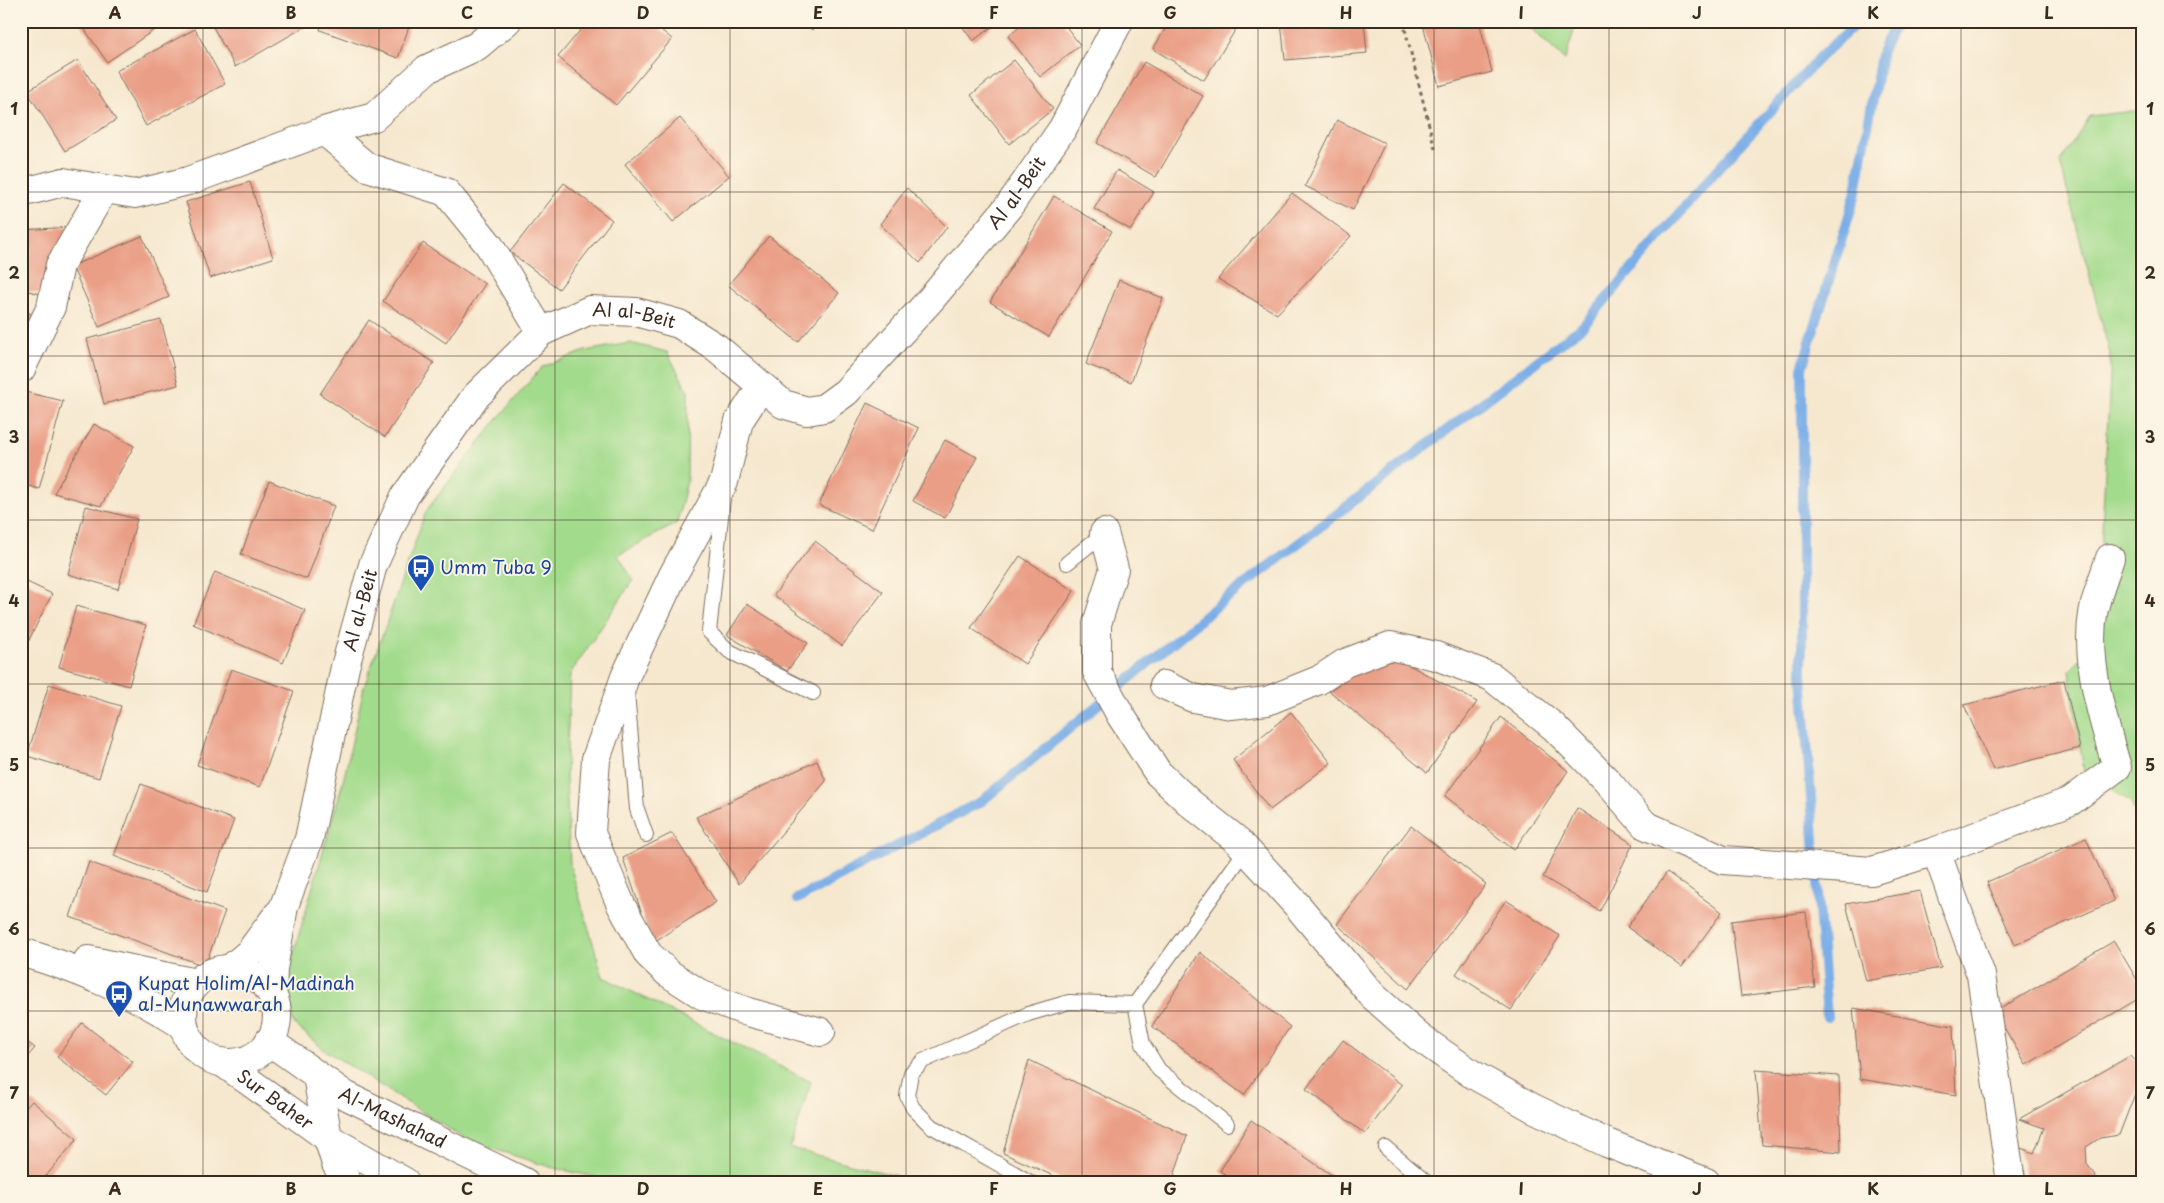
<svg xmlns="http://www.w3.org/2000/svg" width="2164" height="1203" viewBox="0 0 2164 1203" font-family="'Playpen Sans',sans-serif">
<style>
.green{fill:#a3db8c;stroke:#6f8255}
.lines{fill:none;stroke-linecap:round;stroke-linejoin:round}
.stream{stroke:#7baee7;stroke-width:10}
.building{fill:#ea9e86}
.lane-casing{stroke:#7c6c5c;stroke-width:16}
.street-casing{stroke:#7c6c5c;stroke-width:30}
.secondary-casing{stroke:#7c6c5c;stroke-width:30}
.path{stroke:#7c6c5c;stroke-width:3;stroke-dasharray:4 4;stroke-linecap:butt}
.lane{stroke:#fff;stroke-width:14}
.street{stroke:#fff;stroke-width:28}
.secondary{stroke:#fff;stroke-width:28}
.grid{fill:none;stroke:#3b2a1e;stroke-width:1;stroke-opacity:0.55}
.labels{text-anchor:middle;stroke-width:4;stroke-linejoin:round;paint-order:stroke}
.street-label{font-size:18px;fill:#3b2a1e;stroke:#fcf5e5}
.transit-label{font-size:18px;fill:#164399;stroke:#fcf5e5;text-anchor:start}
.neatline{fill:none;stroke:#3b2a1e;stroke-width:2}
.grid-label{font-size:16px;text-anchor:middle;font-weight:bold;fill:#3b2a1e}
</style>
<rect width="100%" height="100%" fill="#fcf5e5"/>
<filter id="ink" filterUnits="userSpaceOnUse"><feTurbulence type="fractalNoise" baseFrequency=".02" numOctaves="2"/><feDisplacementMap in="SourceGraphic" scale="10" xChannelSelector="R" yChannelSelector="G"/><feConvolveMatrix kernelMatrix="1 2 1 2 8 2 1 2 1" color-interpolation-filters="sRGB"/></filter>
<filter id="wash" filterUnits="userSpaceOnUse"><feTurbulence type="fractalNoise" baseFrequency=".0096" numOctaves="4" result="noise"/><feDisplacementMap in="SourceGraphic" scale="20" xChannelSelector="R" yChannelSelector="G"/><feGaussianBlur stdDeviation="1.12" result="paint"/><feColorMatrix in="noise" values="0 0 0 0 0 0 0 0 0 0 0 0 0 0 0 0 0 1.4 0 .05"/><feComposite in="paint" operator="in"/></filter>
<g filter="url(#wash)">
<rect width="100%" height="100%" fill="#f6e8cf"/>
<path class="green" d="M1523 21H1577L1565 60Z
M2143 110V831L2131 802 2084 772 2069 671 2096 644 2111 358 2060 163 2090 116Z
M630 343 667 352 688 391 687 481 677 523 618 555 633 580 570 674 566 778 570 865 603 977 811 1082 790 1148 919 1182H616L550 1167 468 1141 323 1049 293 1023 287 976 343 782 364 687 426 511 500 416 542 367 585 351Z"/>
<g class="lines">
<path class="stream" d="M797 899 982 801 1223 601 1583 326 1717 170 1820 57 1859 21
M1827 1017 1802 675V368L1855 196 1882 50 1897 21"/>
</g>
<g id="blocks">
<path class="building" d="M79 21H152L157 28 107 62Z
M219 21H315L235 67 212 25Z
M323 21H411L398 58 320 30Z
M588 21H650L672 39 616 105 558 57Z
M802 21H821L812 30Z
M958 21H999L973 41Z
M1027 21H1062L1080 45 1040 77 1008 36Z
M1170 21H1241L1204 80 1153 49Z
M1281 21H1364L1367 53 1285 60Z
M1422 21H1479L1492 72 1439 86Z
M195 29 225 84 146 126 116 71Z
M78 60 116 120 65 151 27 91Z
M1014 60 1053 109 1009 144 971 95Z
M1144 62 1203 96 1156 177 1097 143Z
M680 118 729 176 673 222 625 164Z
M1337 120 1385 143 1353 210 1305 186Z
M1117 170 1154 192 1131 230 1094 209Z
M250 182 273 258 210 278 186 202Z
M564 183 612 220 559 289 510 252Z
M907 188 947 227 920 263 880 224Z
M1292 193 1351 236 1277 314 1218 279Z
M1054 196 1112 231 1049 337 990 302Z
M72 227 48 296 21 289V230Z
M142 236 169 297 99 327 72 266Z
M769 236 839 293 798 342 728 285Z
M423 243 485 284 446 343 383 301Z
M1119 280 1163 298 1131 382 1086 364Z
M21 308 39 319 21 350Z
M161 320 178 385 104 404 87 339Z
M369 320 434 363 385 437 320 394Z
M21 391 63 401 39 489 21 484Z
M867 403 919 428 872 529 819 505Z
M94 424 134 446 101 506 54 493Z
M945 440 977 457 945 518 913 501Z
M269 481 334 506 307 579 241 554Z
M86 506 137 519 118 589 68 574Z
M815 541 883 592 842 646 774 595Z
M1020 556 1074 591 1025 664 971 628Z
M215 572 305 610 283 663 193 624Z
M21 579 52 594 28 642 21 639Z
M747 604 808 643 787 671 727 635Z
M76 606 146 625 129 686 59 667Z
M1398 659 1477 702 1427 773 1326 688 1365 666Z
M231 669 294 691 260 787 197 765Z
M2064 680 2080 748 1993 770 1964 705Z
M49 684 121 706 99 778 27 756Z
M1291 712 1331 763 1270 810 1233 760Z
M1501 717 1568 771 1514 850 1445 796Z
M817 761 826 781 739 884 696 817Z
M141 784 234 820 207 892 114 856Z
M1577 808 1633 844 1600 911 1543 877Z
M1411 826 1486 884 1408 989 1337 924Z
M672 833 716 902 652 943 623 858Z
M2086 838 2114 901 2015 945 1987 882Z
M89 862 225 911 205 966 70 917Z
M1667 872 1722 912 1682 967 1627 927Z
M1920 891 1941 968 1866 981 1846 904Z
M1506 900 1560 936 1511 1010 1456 974Z
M1806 912 1815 987 1741 996 1731 921Z
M2114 941 2143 990V996L2026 1065 1995 1012Z
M1200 952 1290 1027 1244 1095 1152 1026Z
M1853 1008 1953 1026 1956 1095 1860 1079Z
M82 1023 133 1062 106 1095 57 1057Z
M21 1037 35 1048 21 1064Z
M1343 1040 1402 1085 1365 1134 1306 1089Z
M2130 1056 2143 1070V1073L2119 1135 2100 1138 2086 1147 2087 1164 2096 1177 2093 1182H2027L2018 1147 2034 1153 2044 1128 2019 1119Z
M1029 1060 1187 1136 1172 1182H1067L1003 1153Z
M1756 1070 1839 1076 1841 1152 1762 1145Z
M32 1101 77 1139 41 1182H25L21 1179V1113Z
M1251 1120 1342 1182H1236L1220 1171Z"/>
</g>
</g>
<g filter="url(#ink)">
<use href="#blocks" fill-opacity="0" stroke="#7c6c5c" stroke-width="1"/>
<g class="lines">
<g class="lane-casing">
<path id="lane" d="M723 498 709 632 729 651 813 693
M1067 563 1104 533
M627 692 637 809 646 835
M1227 1124 1159 1070 1143 1044 1135 1004 1246 850
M1386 1148 1426 1182
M1030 1182 931 1126 913 1108 907 1096 911 1073 923 1061 1028 1014 1069 1002 1135 1004"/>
</g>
<g class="street-casing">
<path id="street" d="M324 131 374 117 427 69 477 46 507 21
M21 193 63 182 135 194 188 181 324 131 367 167 446 192 489 245 541 332
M21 369 51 307 60 265 104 189
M761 387 739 421 724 482 673 575 625 677 596 759 591 833 621 905 648 954 668 973 702 995 748 1012 821 1032
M1104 533 1114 569 1097 624V672L1121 716 1158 773 1190 803 1238 841 1296 904 1373 996 1419 1037 1472 1074 1533 1108 1607 1143 1706 1182
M1164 685 1193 698 1231 705 1267 701 1319 680 1345 663 1390 646 1436 656 1492 677 1554 727 1606 780 1645 825 1723 860 1872 871 1936 851 1981 975 2011 1182
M1936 851 2071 801 2117 767C2103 721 2085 662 2093 614 2096 595 2104 577 2110 558
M328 1138 336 1164 347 1182"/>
</g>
<g class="secondary-casing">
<g id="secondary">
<path d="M21 952C83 970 130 991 184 1026"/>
<path d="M88 960 196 983"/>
<path d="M230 969 249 953 278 914"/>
<circle cx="230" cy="1016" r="47"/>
<path id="s1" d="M272 994 273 969 284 906 309 839 345 667 373 565 405 496 475 397 541 332 590 310 636 312 679 324 717 348 783 404 807 411 824 408 846 392 932 298 1009 206 1063 128 1119 21"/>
<path id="s2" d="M269 1041 345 1095 524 1182"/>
<path id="s3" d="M222 1062 328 1138 405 1182"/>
<path d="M317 1076 328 1138"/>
</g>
</g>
<path class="path" d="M1403 21 1435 149"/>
<use href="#lane" class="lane"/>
<use href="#street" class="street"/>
<use href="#secondary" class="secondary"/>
</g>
</g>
<path class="grid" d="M203 21V1182M379 21V1182M555 21V1182M730 21V1182M906 21V1182M1082 21V1182M1258 21V1182M1434 21V1182M1609 21V1182M1785 21V1182M1961 21V1182M21 192H2143M21 356H2143M21 520H2143M21 684H2143M21 848H2143M21 1011H2143"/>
<defs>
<g id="bus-pin" transform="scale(1.4375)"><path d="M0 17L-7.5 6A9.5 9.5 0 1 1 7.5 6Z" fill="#1a4fb4" stroke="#fcf5e5"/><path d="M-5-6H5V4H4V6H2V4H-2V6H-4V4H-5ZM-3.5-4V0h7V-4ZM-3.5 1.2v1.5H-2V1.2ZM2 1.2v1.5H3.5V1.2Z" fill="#fff"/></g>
</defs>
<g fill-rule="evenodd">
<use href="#bus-pin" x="421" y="568"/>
<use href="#bus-pin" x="119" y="994"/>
</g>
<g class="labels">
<g class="street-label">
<text dy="6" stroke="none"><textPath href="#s1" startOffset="1340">Al al-Beit</textPath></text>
<text dy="6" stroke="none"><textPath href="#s1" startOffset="830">Al al-Beit</textPath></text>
<text dy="6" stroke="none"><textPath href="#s1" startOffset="395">Al al-Beit</textPath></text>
<text dy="6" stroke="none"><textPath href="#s3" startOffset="65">Sur Baher</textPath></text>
<text dy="6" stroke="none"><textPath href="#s2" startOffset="146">Al-Mashahad</textPath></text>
</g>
<g class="transit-label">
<text x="440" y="574">Umm Tuba 9</text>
<text x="138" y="990">Kupat Holim/Al-Madinah<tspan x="138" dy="21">al-Munawwarah</tspan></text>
</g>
</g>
<rect width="2164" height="1203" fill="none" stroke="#fcf5e5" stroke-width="55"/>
<rect x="28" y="28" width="2108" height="1148" class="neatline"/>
<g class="grid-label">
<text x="115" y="19">A</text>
<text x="291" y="19">B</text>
<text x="467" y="19">C</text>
<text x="643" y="19">D</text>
<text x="818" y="19">E</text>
<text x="994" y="19">F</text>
<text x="1170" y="19">G</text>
<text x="1346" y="19">H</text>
<text x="1521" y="19">I</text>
<text x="1697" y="19">J</text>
<text x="1873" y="19">K</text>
<text x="2049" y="19">L</text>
<text x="14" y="115">1</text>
<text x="2150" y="115">1</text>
<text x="14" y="279">2</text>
<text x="2150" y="279">2</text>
<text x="14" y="443">3</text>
<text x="2150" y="443">3</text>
<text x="14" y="607">4</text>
<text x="2150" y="607">4</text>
<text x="14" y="771">5</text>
<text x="2150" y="771">5</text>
<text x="14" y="935">6</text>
<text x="2150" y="935">6</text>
<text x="14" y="1099">7</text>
<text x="2150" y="1099">7</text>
<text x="115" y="1195">A</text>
<text x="291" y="1195">B</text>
<text x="467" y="1195">C</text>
<text x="643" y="1195">D</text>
<text x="818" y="1195">E</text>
<text x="994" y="1195">F</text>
<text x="1170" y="1195">G</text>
<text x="1346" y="1195">H</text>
<text x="1521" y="1195">I</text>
<text x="1697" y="1195">J</text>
<text x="1873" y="1195">K</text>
<text x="2049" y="1195">L</text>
</g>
</svg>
